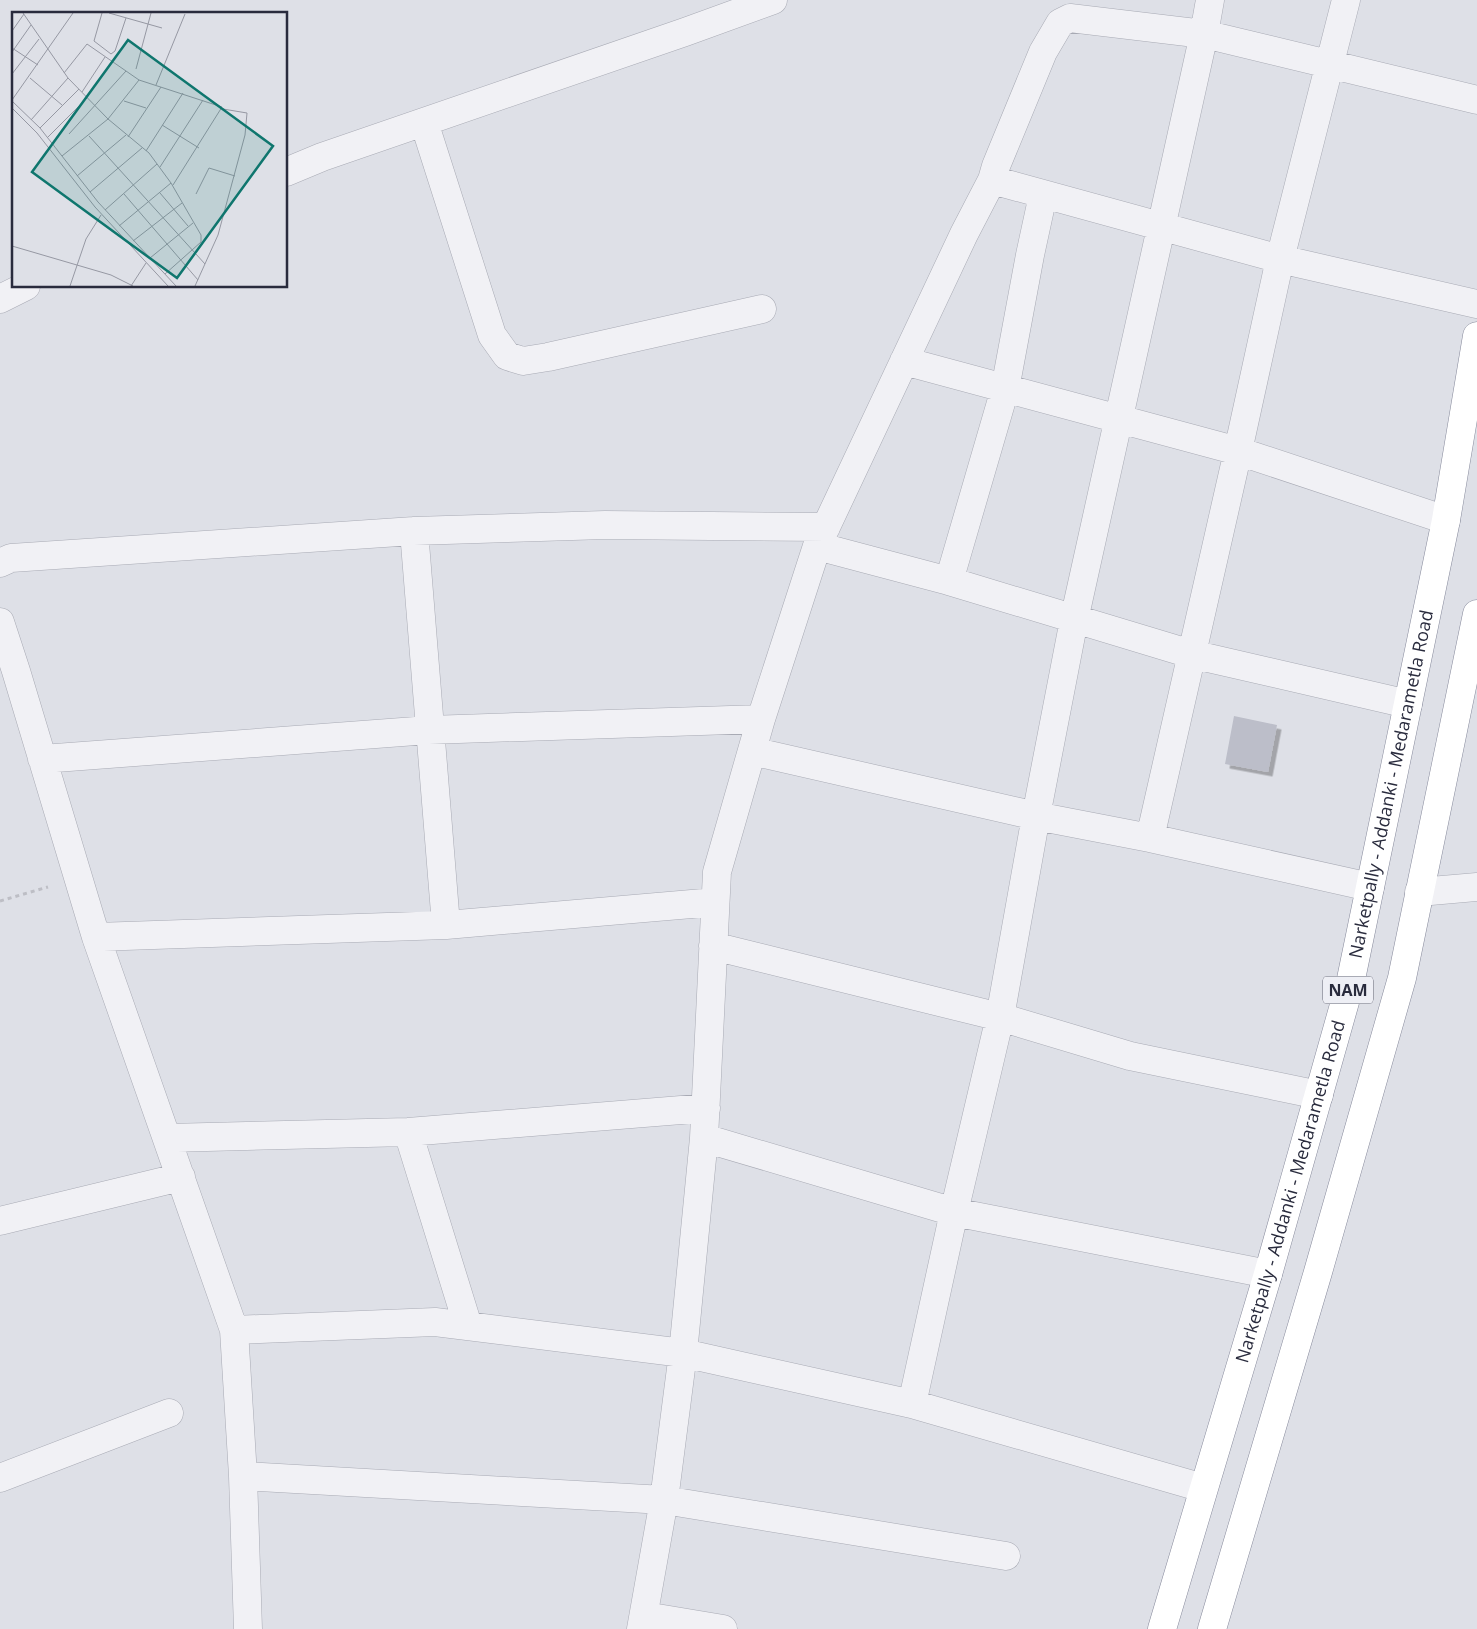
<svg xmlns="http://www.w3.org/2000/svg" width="1477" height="1629" viewBox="0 0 1477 1629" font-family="'Open Sans',sans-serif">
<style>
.building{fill:#bcbec9;filter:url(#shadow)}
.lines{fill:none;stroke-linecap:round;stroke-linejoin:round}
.minor-casing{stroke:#a8aab4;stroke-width:29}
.highway-casing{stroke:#878a9c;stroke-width:29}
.path{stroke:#bdbec5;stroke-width:3;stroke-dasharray:4 4;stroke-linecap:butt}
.minor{stroke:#f1f1f5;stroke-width:28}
.highway{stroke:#fff;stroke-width:28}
.labels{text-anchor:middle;stroke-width:4;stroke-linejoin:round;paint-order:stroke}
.shield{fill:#eeeff5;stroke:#646674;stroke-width:1}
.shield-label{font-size:16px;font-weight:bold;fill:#292b3d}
.street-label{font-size:18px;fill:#292b3d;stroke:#eeeff5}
.inset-road{fill:none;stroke:#9698a3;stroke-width:1}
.view{fill:#0f766e;fill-opacity:0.15;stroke:#0f766e;stroke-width:2.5}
.inset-edge{fill:none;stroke:#292b3d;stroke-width:2.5}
</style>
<defs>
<filter id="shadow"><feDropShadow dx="4.5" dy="4.5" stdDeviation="0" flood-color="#0004"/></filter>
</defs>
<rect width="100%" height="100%" fill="#dee0e7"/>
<path class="building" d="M1234 716 1277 725 1268 772 1225 764Z"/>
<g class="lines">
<g class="minor-casing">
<path id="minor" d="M424 122 492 335 507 356 523 361 548 357 762 309
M286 172 322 157 685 32 773 0
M992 180 1280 259 1477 304
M0 299 26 286
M904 361 1238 451 1446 520
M414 531 446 925
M817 546 949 581 1191 654 1408 704
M0 563 11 558 414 531 605 525 826 527
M949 581 1005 389 1030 255 1043 195
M0 622 16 671 96 937 234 1330 243 1476 248 1629
M752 751 1036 816 1150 838 1370 887
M42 759 429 730 761 719
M1150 838 1238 451 1280 259 1346 0
M1419 892 1477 887
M96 937 446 925 715 902
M713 946 1000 1017 1130 1056 1319 1095
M408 1132 468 1326
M168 1138 408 1132 706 1108
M704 1138 954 1212 1268 1274
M0 1221 181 1177
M234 1330 435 1322 683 1353 912 1404 1203 1488
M912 1404 954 1212 1000 1017 1036 816 1074 620 1204 34 1210 0
M243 1476 664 1500 1006 1556
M0 1478 169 1413
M645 1616 723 1629
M641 1629 664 1500 683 1353 704 1138 717 872 761 719 817 546 964 234 992 180 996 166 1043 52 1060 23 1070 18 1204 34 1477 100"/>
</g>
<g class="highway-casing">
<g id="highway">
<path id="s1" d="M1162 1629 1268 1274 1350 984 1446 520 1477 336"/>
<path d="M1212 1629 1318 1272 1402 978 1477 614"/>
</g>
</g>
<path class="path" d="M0 901 48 887"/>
<use href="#minor" class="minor"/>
<use href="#highway" class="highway"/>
</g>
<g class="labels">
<rect class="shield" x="1323" y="976.5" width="50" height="27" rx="4"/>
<g class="shield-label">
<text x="1348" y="996">NAM</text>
</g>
<g class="street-label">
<text dy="6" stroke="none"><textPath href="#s1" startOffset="876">Narketpally - Addanki - Medarametla Road</textPath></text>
<text dy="6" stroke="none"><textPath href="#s1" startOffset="456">Narketpally - Addanki - Medarametla Road</textPath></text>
</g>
</g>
<g transform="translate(12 12)">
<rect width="275" height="275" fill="#dee0e7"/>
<path class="inset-road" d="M11 1 56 66 96 107 137 141 159 171 189 223V230L153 262M90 1 82 29 99 42 103 39 114 6M97 1 150 16M0 19 12 2M0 36 26 53M0 40 19 13M124 57 139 1M52 61 75 32 127 68 210 95 161 173M0 62 27 27M18 66 50 93M144 73 173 2M70 80 93 45M0 88 61 1M0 89 28 116 86 190 164 274M112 89 134 96M0 96 25 121 83 195 156 274M19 108 56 66M150 113 187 136M28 116 67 77M57 122 114 59M77 124 193 252M116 125 149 75M35 126 75 86M134 139 171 81M50 144 96 107 127 68M148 155 191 88M65 164 114 123M78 180 130 136M148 181 176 214M112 182 186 268M184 182 197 156 223 164M93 198 145 152M107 214 159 171M121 229 170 191M0 234 99 263 121 274M138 246 181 211M58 274 74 227 89 203M119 274 134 251M183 274 206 223 233 123 235 101 211 97"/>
<path class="view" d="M116 28 261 134 165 266 20 160Z"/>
<rect width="275" height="275" class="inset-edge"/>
</g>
</svg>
